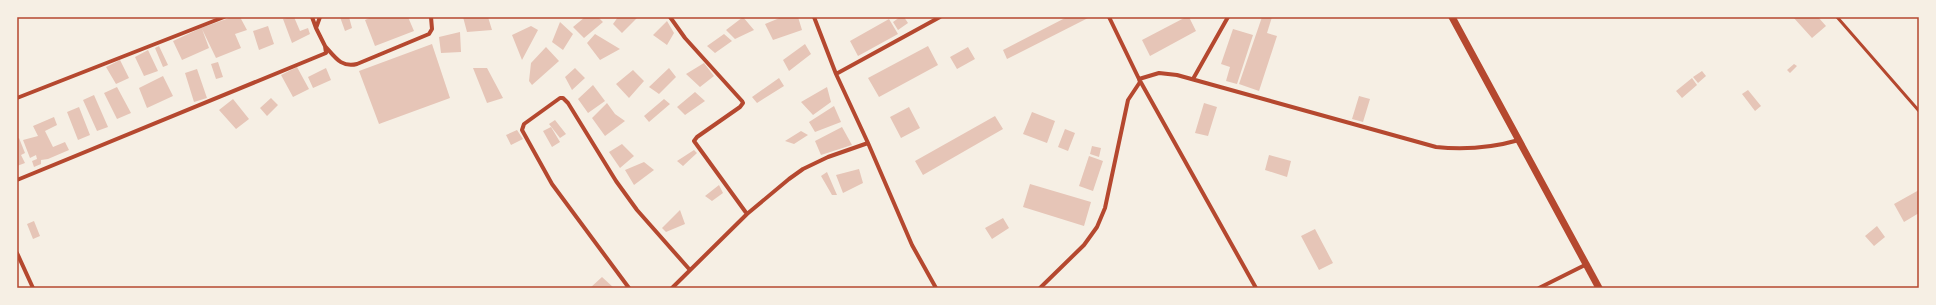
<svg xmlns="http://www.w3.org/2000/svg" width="1936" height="305" viewBox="0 0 1936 305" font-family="'Varela Round',sans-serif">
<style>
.building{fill:#e6c5b7}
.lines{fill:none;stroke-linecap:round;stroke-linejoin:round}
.service{stroke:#b5482f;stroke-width:3}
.minor{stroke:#b5482f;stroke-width:4}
.tertiary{stroke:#b5482f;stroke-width:7}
.neatline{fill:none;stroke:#b5482f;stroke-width:1.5}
</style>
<rect width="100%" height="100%" fill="#f6efe4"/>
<path class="building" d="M232 17H240L247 30 235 34 241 48 216 58 202 29 209 48 182 60 173 41 201 28Z
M291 17H294L300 31 308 28 310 34 292 43 283 19Z
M340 17H349L352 28 345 31Z
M372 17H408L414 31 375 46 365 20Z
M463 17H488L492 30 467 32Z
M585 17H598L603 22 584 38 573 27Z
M618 17H638L622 33 613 24Z
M743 17 754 30 735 39 726 30Z
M782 17H798L802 30 773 40 765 24Z
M900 17H904L908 23 898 30 893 22Z
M1067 17H1090L1007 59 1003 50Z
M1186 17H1189L1196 31 1150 56 1142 40Z
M1262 17H1272L1267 33 1277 36 1259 91 1239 84Z
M1793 17H1818L1826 26 1812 38Z
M889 19 898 34 858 56 850 41Z
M667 21 674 33 667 45 653 35Z
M560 22 573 34 563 50 552 42Z
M268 26 274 44 259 50 253 31Z
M531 26 538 30 522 60 512 35Z
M1233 29 1253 35 1237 84 1226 81 1230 67 1221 64Z
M460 32 461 52 441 53 439 37Z
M595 34 620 49 600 60 587 43Z
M724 34 732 41 715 53 707 46Z
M432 44 450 98 379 124 359 71Z
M805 44 811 54 789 71 783 60Z
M159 46 168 65 163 67 155 48Z
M928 46 938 65 879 97 868 78Z
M546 47 559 61 532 85 529 81 531 63Z
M968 47 975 59 957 69 950 57Z
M148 50 158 71 144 76 135 57Z
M120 60 129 78 116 84 106 67Z
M218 62 223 77 216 79 211 64Z
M704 63 714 76 700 87 686 74Z
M1794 64 1797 66 1790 73 1787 70Z
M297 67 309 89 293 97 281 75Z
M326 68 331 80 313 88 308 77Z
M473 68H487L503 98 487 103Z
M575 68 585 78 572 90 565 77Z
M669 68 676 77 659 94 649 87Z
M197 69 207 98 194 102 185 73Z
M633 70 644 81 629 98 616 84Z
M1702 71 1706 76 1698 83 1693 77Z
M163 76 173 96 147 108 139 88Z
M779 78 784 86 757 103 752 97Z
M1692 78 1697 85 1682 98 1676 91Z
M593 85 605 101 588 113 578 99Z
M117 87 131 113 117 119 104 93Z
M827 87 831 102 813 115 801 102Z
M1748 90 1761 106 1755 111 1742 94Z
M695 92 705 101 685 115 677 107Z
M94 95 108 127 97 131 83 100Z
M1359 96 1370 99 1363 122 1352 119Z
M271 98 278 105 267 116 260 108Z
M233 99 249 119 236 129 219 110Z
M664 99 670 104 649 122 644 116Z
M607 103 615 114 625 121 605 136 592 118Z
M1204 103 1217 107 1208 136 1195 133Z
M834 106 841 122 815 132 809 122Z
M79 107 90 135 78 140 67 112Z
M909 107 920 128 901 138 890 117Z
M1032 112 1055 121 1047 143 1023 134Z
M995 116 1003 129 923 175 915 161Z
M54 117 57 125 45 131 53 147 65 142 69 150 48 159 41 160V164L34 167 32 161 37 159 36 155 30 158 23 140 38 136 33 126Z
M555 120 566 134 560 138 549 124Z
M551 127 560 142 552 147 543 131Z
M842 127 852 145 821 155 815 141Z
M1065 129 1075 133 1068 151 1058 147Z
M517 130 523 139 511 145 506 135Z
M801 131 808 135 794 144 785 141Z
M19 138 25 153 21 155 25 163 17 166V139Z
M622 144 634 156 620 168 609 152Z
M1092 146 1101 148 1099 157 1090 154Z
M694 150 697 153 683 166 677 161Z
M1269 155 1291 161 1287 177 1265 170Z
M1089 156 1103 161 1093 191 1079 186Z
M644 162 654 170 634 185 625 170Z
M859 169 863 183 843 193 836 175Z
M827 172 837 195H832L821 176Z
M1030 184 1091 202 1084 226 1023 207Z
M719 185 723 193 712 201 705 196Z
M1919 190V213L1904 222 1894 204Z
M680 210 685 224 666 232 662 228Z
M1003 218 1009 228 992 239 985 228Z
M34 221 40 236 33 239 27 224Z
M1877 226 1885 237 1874 246 1865 236Z
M1315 229 1333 263 1319 270 1301 236Z
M602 277 614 288H590Z"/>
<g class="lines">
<path class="service" d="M1837 17 1919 111"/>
<path class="minor" d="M312 17 316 28
M320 17 316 28 325 46
M670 17 685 38 742 101 743 103 740 107 697 137 694 141 747 214
M814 17 836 74 868 143 912 245 936 288
M1109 17 1139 79 1256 288
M836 74 940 17
M1193 79 1228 17
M17 98 224 17
M17 180 326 53 325 46C335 57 341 68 357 64L429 34 432 29 431 17
M17 253 33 288
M629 288 552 184 522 130 524 124 560 98H563L568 103 616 181 637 210 690 270
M672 288 747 214 789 179 803 169 828 157 868 143
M1040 288 1084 245 1097 227 1105 208 1128 100 1140 82 1139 79 1159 73 1177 75 1436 147C1465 150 1491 148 1519 140
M1539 288 1587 264"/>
<path class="tertiary" d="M1452 17 1599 288"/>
</g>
<rect width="1936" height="305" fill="none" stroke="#f6efe4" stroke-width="36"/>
<rect x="18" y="18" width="1900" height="269" class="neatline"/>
</svg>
